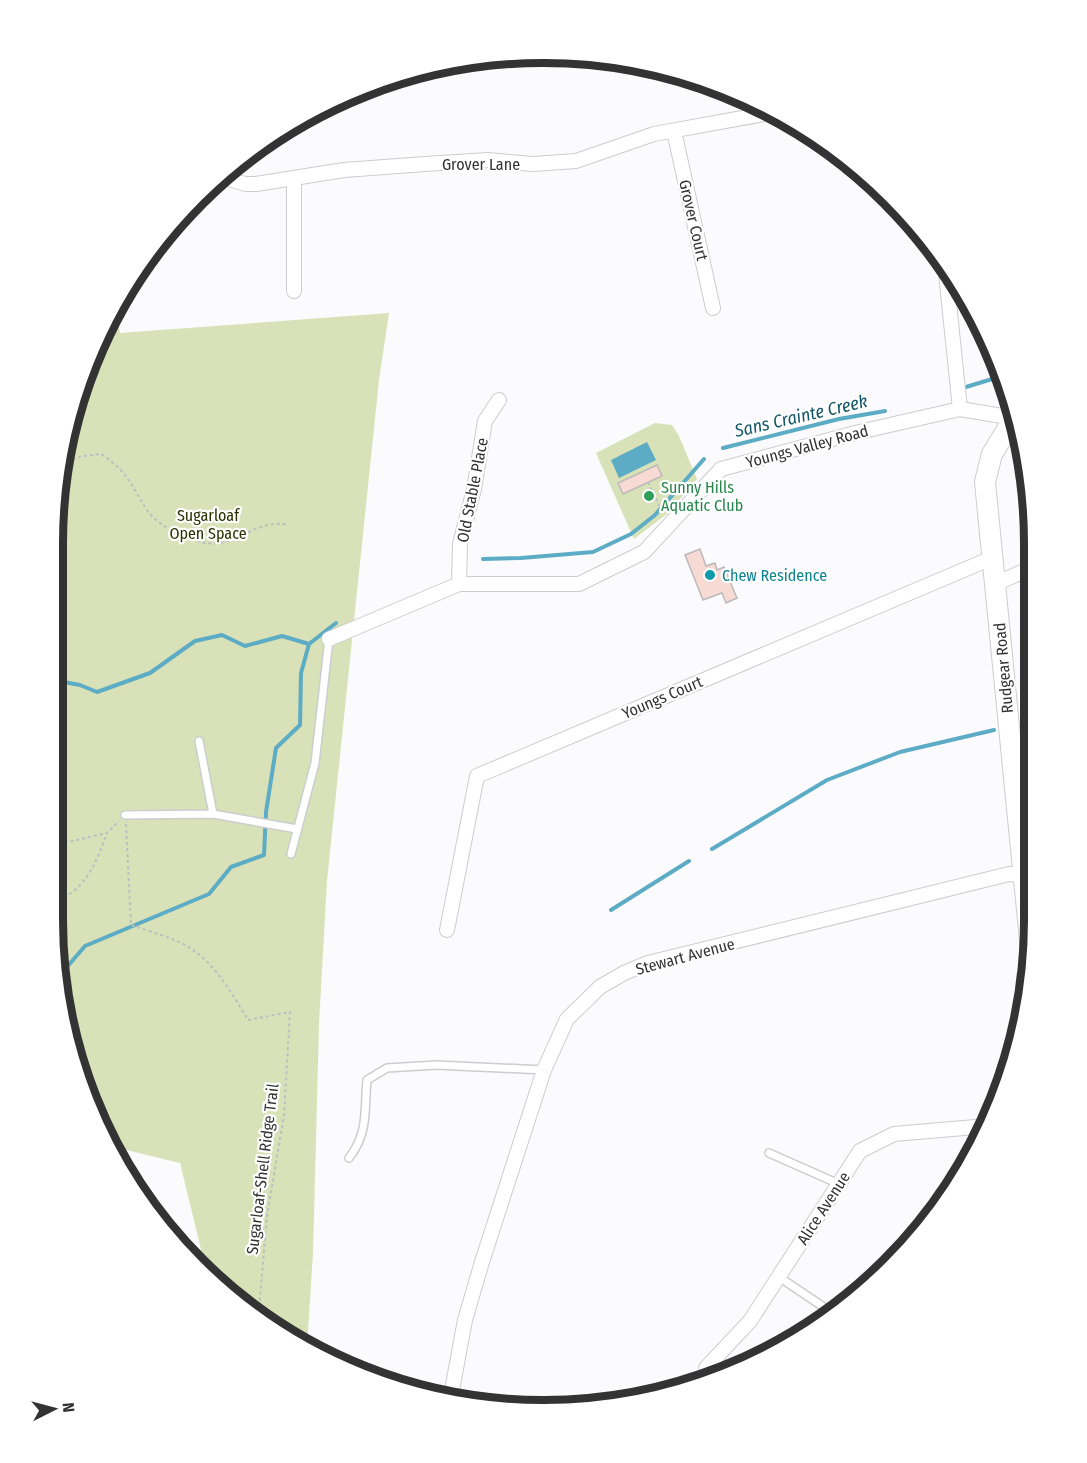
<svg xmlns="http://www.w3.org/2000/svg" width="1087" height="1463" viewBox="0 0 1087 1463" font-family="'Fira Sans Condensed',sans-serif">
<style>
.green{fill:#d8e1b7}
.water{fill:#5dacc5}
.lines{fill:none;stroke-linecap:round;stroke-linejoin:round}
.stream{stroke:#5dacc5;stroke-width:4}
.building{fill:#f8dad4;stroke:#bbb9b9;stroke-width:1.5}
.lane-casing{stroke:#cccdce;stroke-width:10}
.street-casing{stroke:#cccdce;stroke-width:16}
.secondary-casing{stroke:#cccdce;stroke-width:22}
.path{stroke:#bebec0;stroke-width:2;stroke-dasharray:3 3;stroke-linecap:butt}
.lane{stroke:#fff;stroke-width:7}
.street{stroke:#fff;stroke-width:14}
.secondary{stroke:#fff;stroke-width:20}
.leisure-dot{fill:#2e9e5b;stroke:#fff;stroke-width:2}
.culture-dot{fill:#0f9aa8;stroke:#fff;stroke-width:2}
.labels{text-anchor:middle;stroke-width:4.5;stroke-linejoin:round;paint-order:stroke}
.street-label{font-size:16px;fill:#333334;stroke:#fff}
.leisure-label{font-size:16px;fill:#27864d;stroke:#fff;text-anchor:start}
.park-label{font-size:16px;fill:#2b3200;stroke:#fff}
.culture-label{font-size:16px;fill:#0d838f;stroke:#fff;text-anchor:start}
.water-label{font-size:18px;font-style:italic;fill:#145668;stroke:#fff}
.rim{fill:none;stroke:#333334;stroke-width:8}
</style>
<rect width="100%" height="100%" fill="#fbfbfd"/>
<path class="green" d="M512 54 602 57 441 75 435 66Z
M116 313 120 333 389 313 379 380 327 881 319 1024 313 1253 307 1346 207 1274 180 1163 110 1146 69 1047 53 920 54 512 69 417Z
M655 423 672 425 679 436 697 479 667 514 634 539 596 453Z"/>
<path class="water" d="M647 442 656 460 619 478 611 460Z"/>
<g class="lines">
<path class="stream" d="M966 387 1002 376
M723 448 839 419 885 411
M483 559 521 558 593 552 631 534 655 515 704 459
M53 680 80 685 97 692 150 673 195 641 222 635 245 646 282 636 309 644 336 623
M712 849 827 780 900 752 994 730
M611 910 689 861
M60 975 85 946 209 894 231 867 264 855 266 812 276 748 300 725 301 673 309 644"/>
</g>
<path class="building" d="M657 465 662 476 623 494 618 483Z
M700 549 706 566 715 563 717 570 724 567 737 598 726 603 722 593 703 600 685 555Z"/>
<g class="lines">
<g class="lane-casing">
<path id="lane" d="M199 741 213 814 297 829
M125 815 213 814
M291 854 315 763 329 639
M769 1153 839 1184
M349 1158C369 1132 364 1110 367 1080L387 1068 436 1065 544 1070
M779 1277 834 1314"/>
</g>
<g class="street-casing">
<path id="street" d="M674 131 713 308
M223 177 245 184H256L344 170 425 164 488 160 533 164 576 161 654 134 775 112
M946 274 960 409
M294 291V180
M459 584 460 544 474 489 485 421 499 400
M995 584 1031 568
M329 639 459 584H579L644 552 721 469 859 432 960 409 1014 418
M447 930 477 776 992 558
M706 1368 750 1321 860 1151 894 1134 987 1126
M450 1401 465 1320 482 1262 544 1070 567 1019 600 987 624 973 648 963 1009 874 1032 876"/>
</g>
<g class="secondary-casing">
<path id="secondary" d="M1014 418 992 454 985 482 1032 961"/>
</g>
<path class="path" d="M61 463 83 456 101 454C110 460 119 467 125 475 134 486 139 499 147 510 159 528 198 547 219 543 246 539 259 519 289 525
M648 482 659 505 664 511
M126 824 131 925C148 931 168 936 185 945 213 960 232 993 248 1020L290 1012 284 1115 267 1216 259 1309 261 1313
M53 838 68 842 107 833 119 821
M53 902C86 891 96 863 107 833"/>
<use href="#lane" class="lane"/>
<use href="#street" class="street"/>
<use href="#secondary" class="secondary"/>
</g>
<circle class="leisure-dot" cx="649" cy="496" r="6"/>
<circle class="culture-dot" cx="710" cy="575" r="6"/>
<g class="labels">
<g class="street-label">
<text x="481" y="170">Grover Lane</text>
<text transform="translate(694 220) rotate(77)" y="6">Grover Court</text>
<text transform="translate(807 446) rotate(-15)" y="6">Youngs Valley Road</text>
<text transform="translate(472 490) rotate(-79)" y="6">Old Stable Place</text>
<text transform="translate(1003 668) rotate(-95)" y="6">Rudgear Road</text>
<text transform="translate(662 697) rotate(-23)" y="6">Youngs Court</text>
<text transform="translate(685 956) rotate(-15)" y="6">Stewart Avenue</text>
<text transform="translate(262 1169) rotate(-83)" y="6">Sugarloaf-Shell Ridge Trail</text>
<text transform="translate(823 1208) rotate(-57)" y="6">Alice Avenue</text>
</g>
<g class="leisure-label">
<text x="661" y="493">Sunny Hills<tspan x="661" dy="18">Aquatic Club</tspan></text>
</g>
<g class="park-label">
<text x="208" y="521">Sugarloaf<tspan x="208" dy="18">Open Space</tspan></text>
</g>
<g class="culture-label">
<text x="722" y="581">Chew Residence</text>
</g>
<g class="water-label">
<text transform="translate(801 416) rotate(-13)" y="6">Sans Crainte Creek</text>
</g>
</g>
<path d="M0 0H1087V1463H0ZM543 63H544A480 480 0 0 1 1024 543V920A480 480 0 0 1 544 1400H543A480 480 0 0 1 63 920V543A480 480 0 0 1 543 63Z" fill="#fff" fill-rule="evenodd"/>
<path class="rim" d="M543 63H544A480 480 0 0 1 1024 543V920A480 480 0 0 1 544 1400H543A480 480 0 0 1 63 920V543A480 480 0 0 1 543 63Z"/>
<g transform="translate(54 1409) rotate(84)" stroke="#ffffff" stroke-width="4.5" paint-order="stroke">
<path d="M0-4.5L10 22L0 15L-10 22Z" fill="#333334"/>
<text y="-9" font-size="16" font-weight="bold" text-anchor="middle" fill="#333334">N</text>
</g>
</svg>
